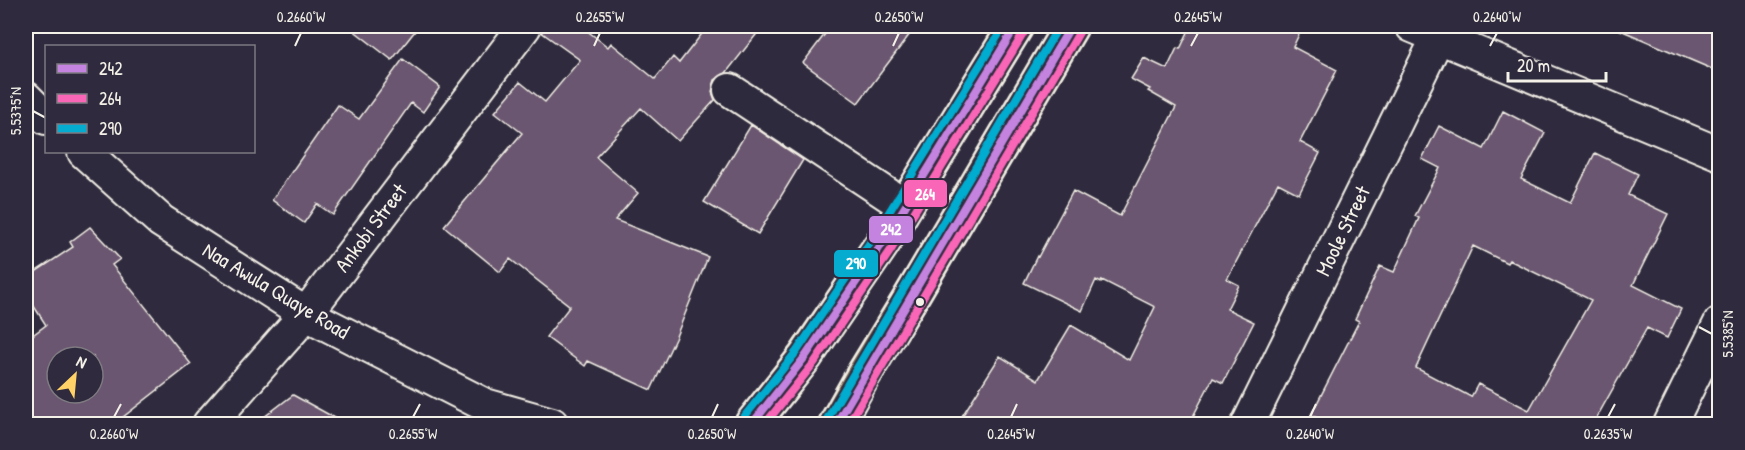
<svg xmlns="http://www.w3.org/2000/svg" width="1745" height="450" viewBox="0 0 1745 450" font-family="'Patrick Hand',sans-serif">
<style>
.building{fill:#6b576f;stroke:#f4f1e8;stroke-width:1.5;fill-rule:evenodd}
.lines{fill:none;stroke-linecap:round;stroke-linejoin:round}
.minor-casing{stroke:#f4f1e8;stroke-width:36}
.major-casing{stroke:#f4f1e8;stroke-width:38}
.minor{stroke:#2f2a3d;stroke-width:32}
.major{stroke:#756b55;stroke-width:33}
.bus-1-casing{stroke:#2f2a3d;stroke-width:12}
.bus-2-casing{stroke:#2f2a3d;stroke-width:12}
.bus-3-casing{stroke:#2f2a3d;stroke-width:12}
.bus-1{stroke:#c483df;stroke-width:8}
.bus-2{stroke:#fa66b7;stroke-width:8}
.bus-3{stroke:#06acd0;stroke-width:8}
.ticks{fill:none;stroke:#f4f1e8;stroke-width:2}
.bus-dot{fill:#f4f1e8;stroke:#2f2a3d;stroke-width:2}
.labels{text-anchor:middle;stroke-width:6;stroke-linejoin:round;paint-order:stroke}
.street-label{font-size:21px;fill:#f4f1e8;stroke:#2f2a3d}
.line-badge{stroke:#2f2a3d;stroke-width:2}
.badge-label{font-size:16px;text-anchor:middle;font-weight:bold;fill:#fff}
.neatline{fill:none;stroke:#f4f1e8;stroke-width:2}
.ticks-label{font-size:15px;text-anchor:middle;fill:#f4f1e8}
</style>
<rect width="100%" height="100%" fill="#2f2a3d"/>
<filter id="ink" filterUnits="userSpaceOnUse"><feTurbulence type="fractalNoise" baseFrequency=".0167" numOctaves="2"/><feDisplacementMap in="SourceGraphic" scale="12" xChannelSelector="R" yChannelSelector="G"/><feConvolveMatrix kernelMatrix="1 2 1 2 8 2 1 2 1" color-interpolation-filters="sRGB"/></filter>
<g filter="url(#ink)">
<path class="building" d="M348 26H419L392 60Z
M543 26H581L608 47 611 43 655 79 673 57 679 63 708 26H763L726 73 715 80 712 92 715 100 678 141 641 108 596 157 638 193 615 220 708 257 675 339 651 390 588 361 585 366 546 337 570 306 510 259 500 272 444 226 522 133 495 112 520 82 545 102 580 60 541 32Z
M831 26H916L858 103 803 63Z
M1191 26H1303L1293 47 1337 70 1300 142 1320 153 1299 194 1278 183 1227 279 1239 285 1227 309 1254 322 1223 383 1213 378 1189 424H957L1000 356 1038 380 1071 325 1129 360 1155 307 1102 280 1101 283 1096 280 1082 311 1024 283 1037 256 1038 257 1073 191 1120 216 1176 107 1148 91 1150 89 1131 79 1144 58 1167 69 1177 48 1180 49Z
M1611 26H1719V72Z
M403 59 440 87 423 112 411 103 333 215 317 204 304 223 272 200 338 105 359 119Z
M1503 111 1545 133 1521 179 1570 203 1595 153 1638 174 1628 195 1668 214 1633 285 1681 309 1667 338 1647 328 1593 424H1330L1311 415 1359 321 1355 319 1380 266 1394 272 1419 218 1415 216 1440 168 1422 159 1439 126 1484 149ZM1473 246 1507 263 1509 260 1591 300 1529 410 1478 384 1471 397 1416 368Z
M751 125 803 160 758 234 704 202Z
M90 227 120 259 112 265 191 364 114 424H26V340L46 325 26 294V278L73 247 70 242ZM57 357H93V393H57Z
M293 395 346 424H255Z"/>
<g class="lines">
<g class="minor-casing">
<path id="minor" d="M1412 26 1720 154
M730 90 905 206
M26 98 46 118
M84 152 161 221 306 314 485 405 552 424
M209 424 306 314 525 26
M1248 424 1438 37
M1670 424 1720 323"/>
</g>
<g class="major-casing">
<path id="major" d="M752 424 805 357 882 244 1016 26
M836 424 864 374 911 297 1071 26"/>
</g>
<use href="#minor" class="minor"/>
<use href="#major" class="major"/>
<g class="bus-1-casing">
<path id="bus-1" d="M752 424 805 357 882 244 1016 26
M836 424 1071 26"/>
</g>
<g class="bus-2-casing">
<path id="bus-2" d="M765 424 814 363 891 250 1025 31
M848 424 1080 31"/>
</g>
<g class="bus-3-casing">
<path id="bus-3" d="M744 417 797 351 873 238 1004 26
M827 419 1059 26"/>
</g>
<use href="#bus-1" class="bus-1"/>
<use href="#bus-2" class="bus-2"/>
<use href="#bus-3" class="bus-3"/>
</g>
</g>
<path class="ticks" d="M295 46 301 33M594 46 600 33M893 46 899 33M1191 46 1198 33M1490 46 1497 33M33 111 46 118M1699 327 1712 334M114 417 121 404M413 417 420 404M712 417 718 404M1011 417 1017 404M1310 417 1316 404M1608 417 1615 404"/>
<circle class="bus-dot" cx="920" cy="302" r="5"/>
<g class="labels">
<g class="street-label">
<text transform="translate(371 228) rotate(-53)" y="7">Ankobi Street</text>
<text transform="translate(1343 231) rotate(-64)" y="7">Moole Street</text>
<text transform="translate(276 291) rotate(31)" y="7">Naa Awula Quaye Road</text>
</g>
</g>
<g class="line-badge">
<rect x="903" y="179" width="45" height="29" rx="6" fill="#fa66b7"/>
<rect x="868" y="215" width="46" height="29" rx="6" fill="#c483df"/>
<rect x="833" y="249" width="46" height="29" rx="6" fill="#06acd0"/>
</g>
<g class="badge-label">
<text x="925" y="200">264</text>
<text x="891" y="235">242</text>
<text x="856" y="269">290</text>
</g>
<rect width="1745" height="450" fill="none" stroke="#2f2a3d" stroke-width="66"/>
<rect x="45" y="45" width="210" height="108" fill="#2f2a3d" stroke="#7e7a81" stroke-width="1.5"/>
<rect x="57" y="64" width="30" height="9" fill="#c483df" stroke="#7e7a81" stroke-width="1.5"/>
<text x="99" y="75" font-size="18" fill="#f4f1e8">242</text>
<rect x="57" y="94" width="30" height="9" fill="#fa66b7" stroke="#7e7a81" stroke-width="1.5"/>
<text x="99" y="105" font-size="18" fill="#f4f1e8">264</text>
<rect x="57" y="124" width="30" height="9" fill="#06acd0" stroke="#7e7a81" stroke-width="1.5"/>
<text x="99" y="135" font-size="18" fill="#f4f1e8">290</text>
<g transform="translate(75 375) rotate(26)"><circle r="28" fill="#2f2a3d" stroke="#7e7a81" stroke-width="1.5"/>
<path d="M0-4.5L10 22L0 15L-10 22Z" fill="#ffd166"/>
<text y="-9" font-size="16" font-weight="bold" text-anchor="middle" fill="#f4f1e8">N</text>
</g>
<path d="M1508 72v9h98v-9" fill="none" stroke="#f4f1e8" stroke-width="3"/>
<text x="1517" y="72" font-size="18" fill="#f4f1e8" stroke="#2f2a3d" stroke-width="4.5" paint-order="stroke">20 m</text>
<rect x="33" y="33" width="1679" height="384" class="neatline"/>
<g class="ticks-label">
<text x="301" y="22">0.2660°W</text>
<text x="600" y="22">0.2655°W</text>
<text x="899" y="22">0.2650°W</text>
<text x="1198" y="22">0.2645°W</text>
<text x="1497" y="22">0.2640°W</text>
<text transform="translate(16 111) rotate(-90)" y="5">5.5375°N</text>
<text transform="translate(1728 334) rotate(-90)" y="5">5.5385°N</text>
<text x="114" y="439">0.2660°W</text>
<text x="413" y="439">0.2655°W</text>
<text x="712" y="439">0.2650°W</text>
<text x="1011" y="439">0.2645°W</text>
<text x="1310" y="439">0.2640°W</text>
<text x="1608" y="439">0.2635°W</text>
</g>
</svg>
